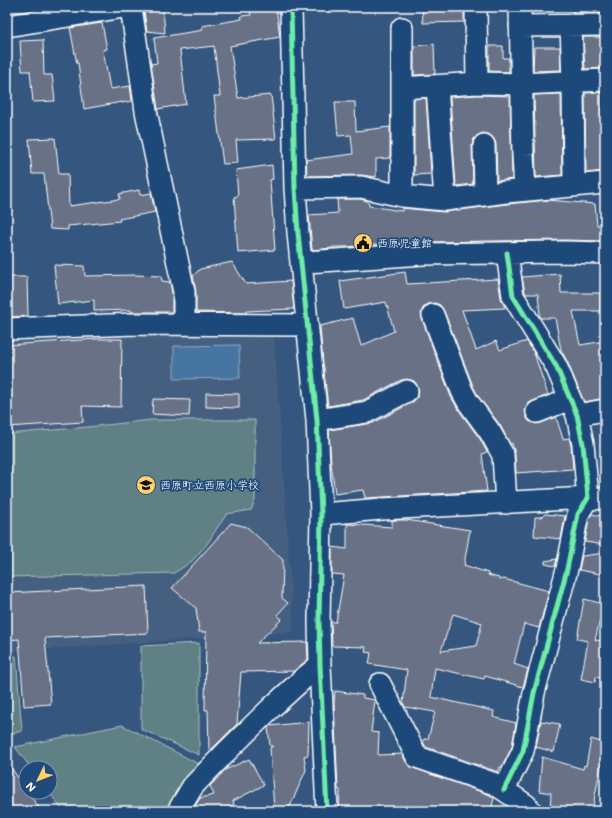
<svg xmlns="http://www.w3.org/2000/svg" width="612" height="818" viewBox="0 0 612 818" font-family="Mali,'Klee One',sans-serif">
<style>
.built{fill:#445e80}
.green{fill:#5f8085;stroke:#afc0c2}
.water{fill:#4674a1;stroke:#90acc7}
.building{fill:#677186;stroke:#fff;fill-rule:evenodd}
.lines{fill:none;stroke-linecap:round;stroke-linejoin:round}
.minor-casing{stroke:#fff;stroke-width:24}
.minor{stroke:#1f4a7a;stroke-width:21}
.cycleway-casing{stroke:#1f4a7a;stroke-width:8}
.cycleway{stroke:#6deda7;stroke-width:5}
.labels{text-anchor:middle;stroke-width:3.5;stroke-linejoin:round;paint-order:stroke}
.poi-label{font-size:11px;fill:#fff;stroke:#1f4a7a;text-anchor:start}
</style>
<rect width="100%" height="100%" fill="#35567e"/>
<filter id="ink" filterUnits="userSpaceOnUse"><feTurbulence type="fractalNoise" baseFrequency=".025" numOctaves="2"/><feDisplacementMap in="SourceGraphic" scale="8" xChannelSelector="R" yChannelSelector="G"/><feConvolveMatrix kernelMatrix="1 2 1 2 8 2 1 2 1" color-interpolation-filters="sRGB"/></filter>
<g filter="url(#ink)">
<path class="built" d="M182 332 274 333 294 632 7 652V337Z"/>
<path class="green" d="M151 420H255V500L251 510 227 514 219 525 207 544 191 562 174 573 7 577V434L88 427Z
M199 643V755L141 729V646Z
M16 656 22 731 7 735V657Z
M122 725 201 765 170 811H63L49 792H50V768H31L15 747Z"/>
<path class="water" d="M239 345 240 378 174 379V346Z"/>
<path class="building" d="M249 7H276L280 37 230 46 238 98 271 95 276 139 236 140 238 163 223 164 214 96H220L214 46 180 50 186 104 158 109 151 64 157 63 154 38 203 30 202 26 242 19 241 16 251 15Z
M422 7H464V22L423 23Z
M573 7H605V13H573Z
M163 9 165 33 147 31 144 11Z
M102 23 107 49 103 50 110 89 130 86 132 101 122 103V102L84 109 78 63 77 64 70 28Z
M583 37H605V68L585 69Z
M43 40 44 75H52L55 101 33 102 30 71H22L20 41Z
M434 44 435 74 414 75V46Z
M489 46H503V58H509V72L489 71Z
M534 47H560L561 70 533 71Z
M601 92 602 133H605V171L586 173 585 93Z
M561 94 562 175 536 177 534 95Z
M477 95 510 96 512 179 497 181 496 144 494 139 490 135 483 133 478 135 474 139 472 145 473 184 456 186 450 97Z
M426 98 431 174 414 175V99Z
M335 102H355L356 131 390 127V158L376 159V177L361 175 307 176 306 160 353 154 351 135 338 136Z
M55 138 59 174H68L69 206 120 199 119 194 139 190 140 195 151 193 155 212 119 219 120 221 68 226V230L50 229 44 174H32L29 139Z
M272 165 273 179 270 180 275 250 238 253 234 197 238 196 236 170Z
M337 199H360L368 201 369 206 402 211V208L444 212 507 204 548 200 595 204 597 225H605V241L564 240 423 242 343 247H333V248L312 250 309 215 338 213Z
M232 262 246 284 291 281 294 309 246 311V313L196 312V292L193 276 200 269Z
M54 265 84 266 85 276 134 275 161 276 162 281 170 282 172 293V312H131V310L94 311V300L58 304Z
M405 272 407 284 498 279 501 298 505 308 462 310 476 350 496 341 500 350 527 341 534 353 548 395 533 401 528 404 525 410 526 416 529 421 536 424 541 423 556 417 563 439 569 438 571 446 573 469 516 473 515 454 513 447 512 443 510 444 500 425 478 396 473 386 444 311 440 305 435 303 428 304 423 308 421 313 422 319 451 397 458 409 480 439 487 452 482 454 487 491 365 498 363 490 335 494 331 463 329 430 373 423 413 402 417 397 419 391 417 385 414 381 407 379 401 380 363 400 328 406 324 372H325L323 364 320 326 353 318 361 346 394 331 386 302 344 309 340 281Z
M560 274 561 293H600V311H573L580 345 605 341V398L584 402 567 361 561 350 555 318H541L540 316 538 294H526L525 292 522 277Z
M7 277H27L28 316 7 317Z
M96 339H122L121 407 82 406 83 422 7 427V345Z
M206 393 239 394V408L206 407Z
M153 399 190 400 189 416 152 414Z
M545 514 565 516 561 539 534 536 535 517H542Z
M592 514 605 517V545L585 542 589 518Z
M392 520H406L470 530 464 565 488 573V575L499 578V580L504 579 549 591 539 628 524 624 514 664 528 669 523 687 485 676 484 679 435 668 431 697 494 711 493 717 516 723 512 747 502 767H500L498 772 426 747 423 742 424 739H428L435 712 405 707 403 703 407 670 369 664 371 653 365 652 366 647 332 646 331 622H336L344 575 332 574V547L347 549V524L392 527ZM453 614 482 623 476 646 441 651Z
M231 523 247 527 283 560 282 598 288 603 277 615 282 619 257 643 307 642 308 659 294 671 241 672 237 724 212 749 209 750 208 710H205L206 632H199L196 608 172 588Z
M605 553V575L579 570 582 556Z
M557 559 555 566 545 564V561Z
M146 586 148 633 45 638 51 704 24 706 19 639 7 640V593Z
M584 599 604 604 595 640 602 641 601 646 605 647V679L596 677 595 682 581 679 588 641 577 639Z
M335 691 363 695V698L375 700 371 732 379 733 378 755 402 754 406 762 413 768 490 795 494 798 491 811H468L446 808V811H339L340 790 338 789 334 703Z
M541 721 560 724 554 752 536 747Z
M309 722 308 755 304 756 306 770 288 811H274L270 748 273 746H270L268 727 269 726Z
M591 739 605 743V766L601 765 592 811H550L551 793 539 791 542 757 583 769 584 765 586 766Z
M249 759 264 785 233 801 234 804 222 811H192L200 798 214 795 210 786 225 770Z
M7 762 26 789V792H28L41 811H14L7 801Z"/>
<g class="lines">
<g class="minor-casing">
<path id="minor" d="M131 7 146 111 184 292V324
M291 7 295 188 298 233 317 420 321 514 319 621 320 665 327 811
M476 7 477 83
M520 7 523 155 525 190
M571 25 573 82 574 186
M7 26 124 7
M520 26 605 25
M402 28V196
M437 86 445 200
M402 88 477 83 521 84 605 80
M484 145 485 195
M295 188 361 187 402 196 445 200 506 192 605 183
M301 264 307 262 423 254 564 252 605 253
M433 315 462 391 468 402 490 432 503 455 506 503
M7 329 135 324 307 325
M537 412 570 399
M577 415 605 410
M317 420 367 412 407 391
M321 514 382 509 588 498 605 499
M380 684 417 757 495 784 526 805 531 811
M504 790 523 751 534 693 567 569 578 514 588 498 583 444 577 415 556 366 513 296 507 253
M178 811 193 786 226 752 271 708 304 678 320 665"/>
</g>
<use href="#minor" class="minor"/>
<g class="cycleway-casing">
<path id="cycleway" d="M291 7 295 188 298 233 317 420 321 514 319 621 320 665 327 811
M504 790 523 751 534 693 567 569 578 514 588 498 583 444 577 415 556 366 513 296 507 253"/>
</g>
<use href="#cycleway" class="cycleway"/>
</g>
</g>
<defs>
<g id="civic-disc" transform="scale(1)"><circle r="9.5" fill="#ffd166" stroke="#1f4a7a"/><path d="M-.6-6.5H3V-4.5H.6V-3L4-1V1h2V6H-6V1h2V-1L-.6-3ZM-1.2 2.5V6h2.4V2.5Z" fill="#111"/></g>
<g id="school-disc" transform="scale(1)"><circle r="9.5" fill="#ffd166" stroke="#1f4a7a"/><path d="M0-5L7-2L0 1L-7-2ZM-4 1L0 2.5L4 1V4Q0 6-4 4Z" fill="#111"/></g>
</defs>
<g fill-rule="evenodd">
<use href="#civic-disc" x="363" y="243"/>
<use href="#school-disc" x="146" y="485"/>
</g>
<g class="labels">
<g class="poi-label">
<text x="377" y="247">西原児童館</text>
<text x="160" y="489">西原町立西原小学校</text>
</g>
</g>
<rect width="612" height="818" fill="none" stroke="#1f4a7a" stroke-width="24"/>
<rect x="12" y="12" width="588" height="794" fill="none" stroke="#fff" stroke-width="1.5" filter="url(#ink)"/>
<g transform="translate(38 780) rotate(227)"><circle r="19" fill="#1f4a7a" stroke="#7992af"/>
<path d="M0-3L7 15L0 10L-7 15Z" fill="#ffd166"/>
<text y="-6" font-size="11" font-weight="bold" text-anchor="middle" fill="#ffffff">N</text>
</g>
</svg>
